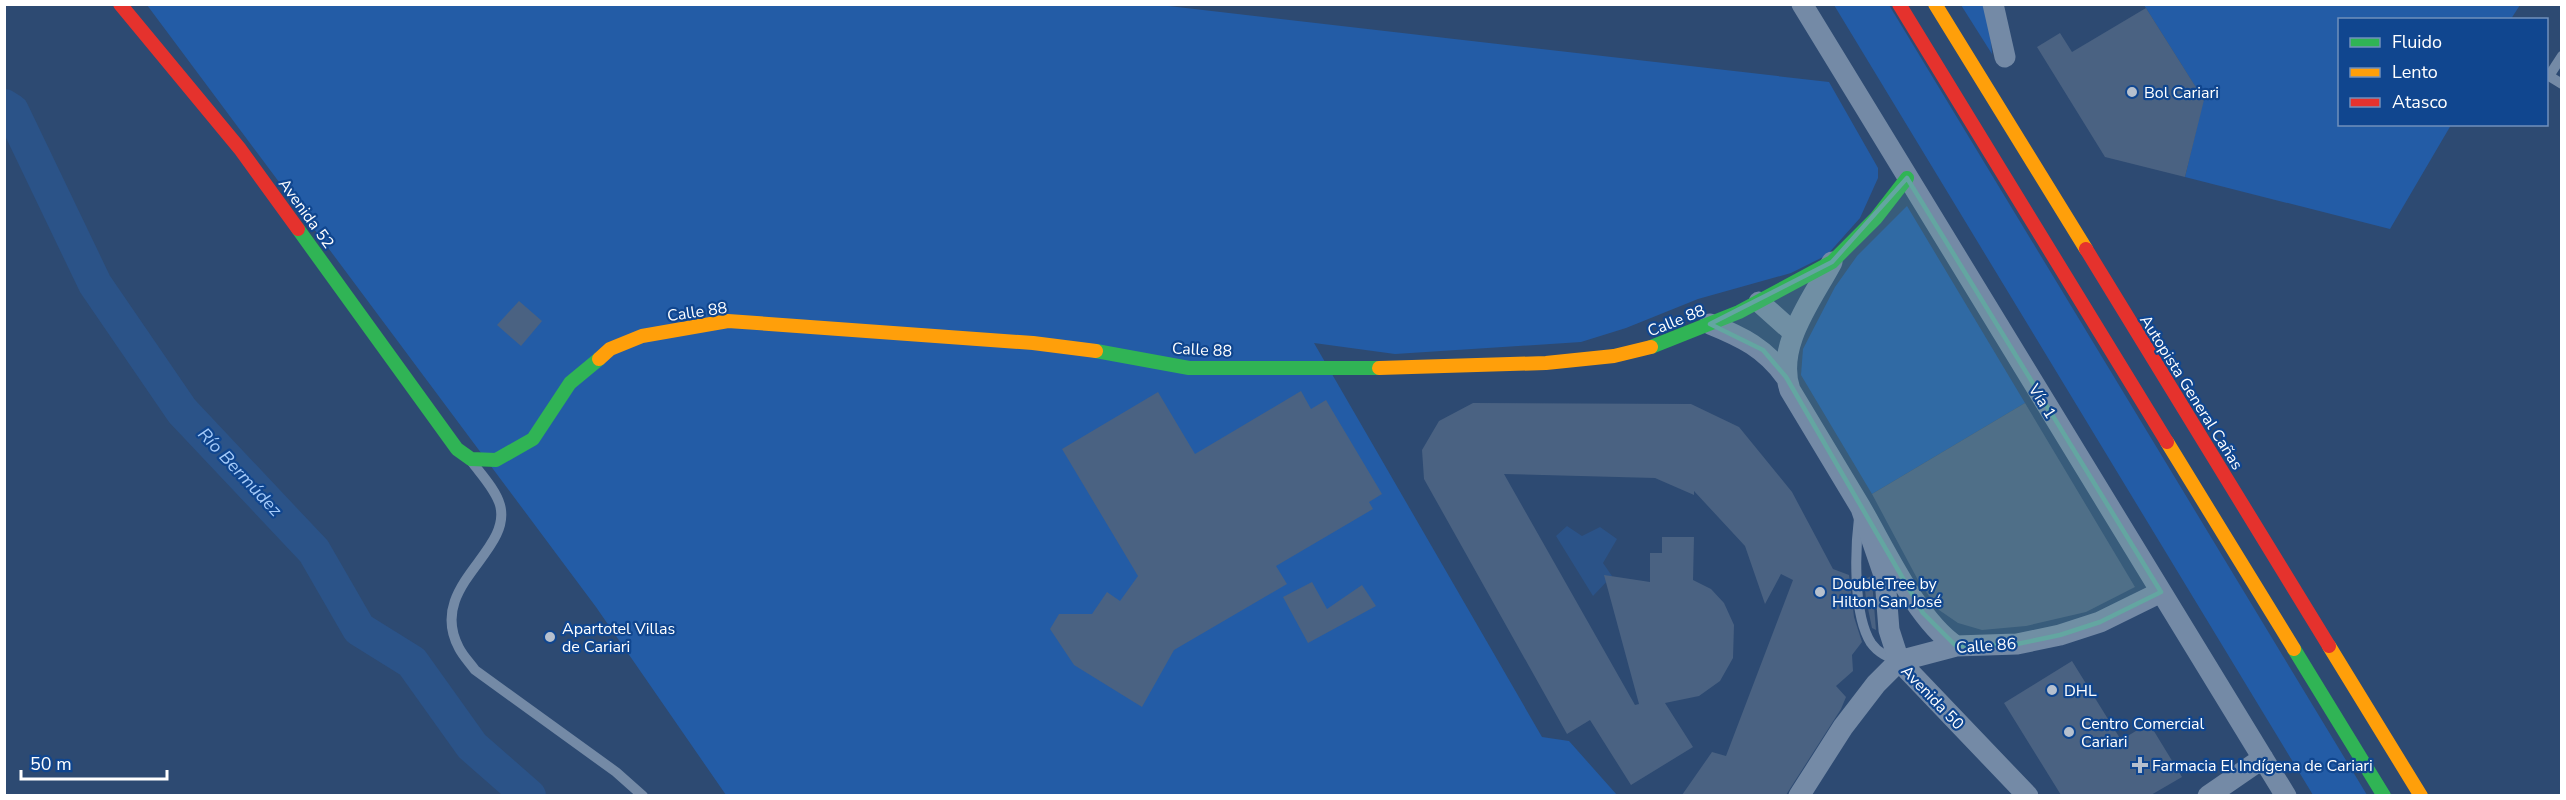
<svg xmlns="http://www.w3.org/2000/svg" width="2566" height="800" viewBox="0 0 2566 800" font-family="'Nunito Sans',sans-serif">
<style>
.green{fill:#235ca6}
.water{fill:#2b5388}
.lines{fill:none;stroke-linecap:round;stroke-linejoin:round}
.river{stroke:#2b5388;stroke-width:34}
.building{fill:#4a6282}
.lane{stroke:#748aa6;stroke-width:10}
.street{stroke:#748aa6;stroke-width:21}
.fast{stroke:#30b455;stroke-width:14}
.slow{stroke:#ff9f0a;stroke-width:14}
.jam{stroke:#e5322d;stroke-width:14}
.marked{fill:#63a6a1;fill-opacity:0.2;stroke:#63a6a1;stroke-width:4.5;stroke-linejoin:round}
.poi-dot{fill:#b6c0ce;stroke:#10468f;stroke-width:2}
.labels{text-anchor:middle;stroke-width:4.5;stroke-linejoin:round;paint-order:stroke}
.poi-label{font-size:16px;fill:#fff;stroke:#10468f;text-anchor:start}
.street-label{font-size:16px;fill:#fff;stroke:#10468f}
.water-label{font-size:18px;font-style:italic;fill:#a5cbfa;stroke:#10468f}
</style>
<rect width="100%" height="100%" fill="#2d4a72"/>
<path class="green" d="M147 5H1160L1829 82 1878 168V178L1860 218 1827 255 1791 273 1698 299 1626 328 1581 342 1395 354 1314 343 1542 737 1569 741 1617 795H726L596 607Z
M1834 5H1889L2367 795H2313Z
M1961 5H1988L1992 54Z
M2144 5H2520L2511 19 2340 20V124L2451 125 2390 229 2185 177 2205 92 2200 94Z
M1907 206 2025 403 1872 494 1801 375 1803 349 1835 287 1857 256Z"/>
<path class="water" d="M1567 526 1582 536 1600 527 1617 539 1603 563 1612 576 1593 596 1556 536Z"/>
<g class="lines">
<path class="river" d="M4 106 12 111 95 284 182 411 314 551 359 629 412 662 472 746 529 796"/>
</g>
<path class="building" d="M2146 8 2204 100 2185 177 2105 157 2037 47 2060 33 2072 52Z
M519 301 542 321 521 346 497 325Z
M1301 391 1311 409 1326 400 1382 494 1369 502 1373 509 1276 566 1287 584 1174 650 1142 707 1074 665 1050 629 1059 614H1092L1107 592 1120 601 1138 576 1062 449 1158 392 1195 454Z
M1473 403 1691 404 1739 427 1792 492 1833 569 1849 575 1854 617 1862 642 1852 655 1853 671 1836 686 1846 697 1841 709 1786 795H1682L1712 752 1726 756 1793 580 1781 574 1765 604 1745 546 1694 491V495L1655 478 1504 474 1635 705 1639 704 1604 575 1650 582V553H1662V537H1694L1693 580 1711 589 1724 603 1734 625 1733 658 1720 681 1699 696 1665 703 1693 747 1631 785 1590 720 1567 734 1424 479 1422 450 1439 421Z
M2025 403 2135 587 2086 612 2026 626 1982 630 1958 623 1939 610 1919 582 1872 494Z
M1871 576 1872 581 1876 630 1872 628 1866 599 1864 580Z
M1312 582 1327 609 1362 585 1376 606 1308 643 1283 597Z
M2072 661 2121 740 2149 723 2182 777 2151 795H2061L2004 703Z"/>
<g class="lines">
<path class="lane" d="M2562 56 2549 76 2562 84
M472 462C481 474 496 490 500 505 513 552 426 586 459 648 463 656 470 663 475 670L616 772 643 796
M1859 518C1855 550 1853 615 1871 643 1878 653 1888 657 1898 661"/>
<path class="street" d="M1802 4 2286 796
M1993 4 2005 57
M1832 262C1812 300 1775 346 1790 390L1861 508
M1759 302 1794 333
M1710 324C1742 337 1765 348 1786 377
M1956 646C1917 620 1885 549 1861 508L1885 578 1889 630 1899 661 2028 796
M1799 796 1843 727 1876 684 1899 661 1956 646 2017 644 2060 635 2100 622 2161 592
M2208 796 2263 758"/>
<path class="fast" d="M298 229 457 449 471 459 496 460 533 439 570 383 599 359
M1651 347 1739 312 1832 262 1876 218 1907 178
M1096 351 1189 368H1379
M2294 649 2384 796"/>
<path class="slow" d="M1935 4 2086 249
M599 359 610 349 642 336 728 321 1033 343 1096 351
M1379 368 1546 363 1614 356 1651 347
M2167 442 2294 649
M2329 646 2421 796"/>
<path class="jam" d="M120 4 240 149 298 229
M1899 4 2167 442
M2086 249 2329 646"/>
</g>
<path class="marked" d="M1907 178 2161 592 2100 622 2060 635 2017 644 1956 646 1923 613 1786 377 1763 350 1710 324 1832 262Z"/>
<g class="poi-dot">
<circle cx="2132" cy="92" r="6"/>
<circle cx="1820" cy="592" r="6"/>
<circle cx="550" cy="637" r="6"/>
<circle cx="2052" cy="690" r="6"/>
<circle cx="2069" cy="732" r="6"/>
<path d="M2137 756h6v6h6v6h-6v6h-6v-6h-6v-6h6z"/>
</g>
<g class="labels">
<g class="poi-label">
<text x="2144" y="98">Bol Cariari</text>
<text x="1832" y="589">DoubleTree by<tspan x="1832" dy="18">Hilton San José</tspan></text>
<text x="562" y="634">Apartotel Villas<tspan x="562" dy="18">de Cariari</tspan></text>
<text x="2064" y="696">DHL</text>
<text x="2081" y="729">Centro Comercial<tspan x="2081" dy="18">Cariari</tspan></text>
<text x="2152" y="771">Farmacia El Indígena de Cariari</text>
</g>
<g class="street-label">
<text transform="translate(307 213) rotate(54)" y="6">Avenida 52</text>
<text transform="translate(697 311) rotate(-8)" y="6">Calle 88</text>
<text transform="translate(1676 320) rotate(-22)" y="6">Calle 88</text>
<text transform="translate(1202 349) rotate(3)" y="6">Calle 88</text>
<text transform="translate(2192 392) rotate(58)" y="6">Autopista General Cañas</text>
<text transform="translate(2043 401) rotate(58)" y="6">Vía 1</text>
<text transform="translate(1986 645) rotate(-4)" y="6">Calle 86</text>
<text transform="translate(1933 697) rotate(46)" y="6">Avenida 50</text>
</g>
<g class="water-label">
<text transform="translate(240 472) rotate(47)" y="6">Río Bermúdez</text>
</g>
</g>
<rect width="2566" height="800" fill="none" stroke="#ffffff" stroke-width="12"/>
<rect x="2338" y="18" width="210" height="108" fill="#10468f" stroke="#7090bc" stroke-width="1.5"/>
<rect x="2350" y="38" width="30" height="9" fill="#30b455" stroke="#7090bc" stroke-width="1.5"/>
<text x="2392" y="48" font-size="18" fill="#ffffff">Fluido</text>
<rect x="2350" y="68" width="30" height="9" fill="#ff9f0a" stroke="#7090bc" stroke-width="1.5"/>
<text x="2392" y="78" font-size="18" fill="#ffffff">Lento</text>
<rect x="2350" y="98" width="30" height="9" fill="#e5322d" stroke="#7090bc" stroke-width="1.5"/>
<text x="2392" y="108" font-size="18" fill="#ffffff">Atasco</text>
<path d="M21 770v9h146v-9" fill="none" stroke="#ffffff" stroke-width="3"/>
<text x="30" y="770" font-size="18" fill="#ffffff" stroke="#10468f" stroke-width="4.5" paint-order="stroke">50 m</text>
</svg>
